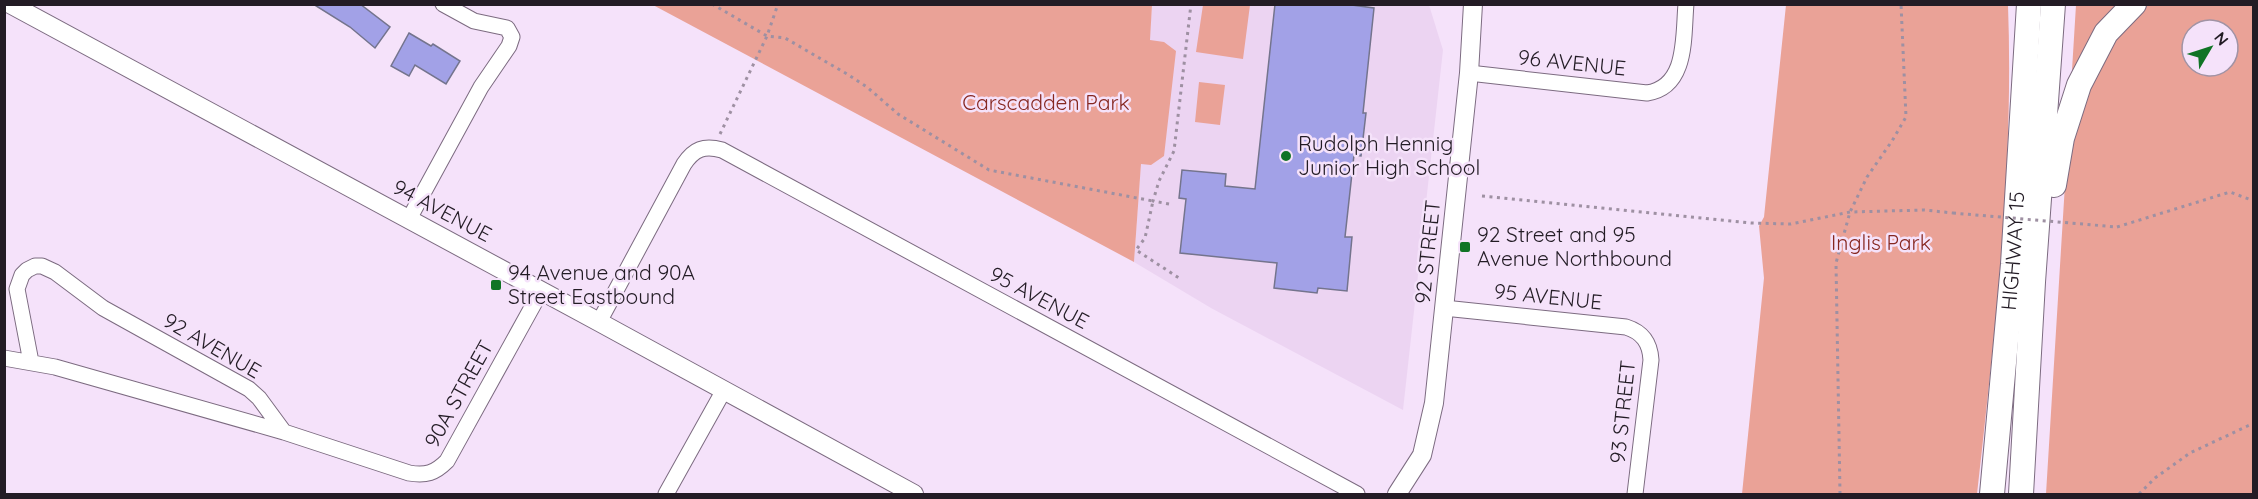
<svg xmlns="http://www.w3.org/2000/svg" width="2258" height="499" viewBox="0 0 2258 499" font-family="Quicksand,sans-serif">
<style>
.built{fill:#ecd4f2}
.park{fill:#eaa297;fill-rule:evenodd}
.building{fill:#a2a1e7;stroke:#74748d;stroke-width:1.5}
.lines{fill:none;stroke-linecap:round;stroke-linejoin:round}
.minor-casing{stroke:#7c6b80;stroke-width:17}
.tertiary-casing{stroke:#7c6b80;stroke-width:20}
.primary-casing{stroke:#7c6b80;stroke-width:26}
.path{stroke:#9e90a2;stroke-width:3;stroke-dasharray:3 4.5;stroke-linecap:butt}
.minor{stroke:#fff;stroke-width:15}
.tertiary{stroke:#fff;stroke-width:18}
.primary{stroke:#fff;stroke-width:24}
.path-bridge{stroke:#9e90a2;stroke-width:3;stroke-dasharray:3 4.5;stroke-linecap:butt}
.poi-dot{fill:#107425;stroke:#f5e2fa;stroke-width:2}
.labels{text-anchor:middle;stroke-width:5;stroke-linejoin:round;paint-order:stroke}
.street-label{font-size:21px;fill:#231c25;stroke:#f5e2fa}
.park-label{font-size:21px;fill:#862720;stroke:#f5e2fa}
.poi-label{font-size:21px;fill:#231c25;stroke:#f5e2fa;text-anchor:start}
</style>
<rect width="100%" height="100%" fill="#f5e2fa"/>
<path class="built" d="M1152 5H1429L1443 50 1403 410 1211 308 1134 262Z"/>
<path class="park" d="M653 5H1152L1150 40 1164 42 1176 51 1164 156 1151 165 1141 164 1134 262Z
M1203 5H1250L1243 59 1196 52Z
M1786 5H2008C2014 168 1995 332 1977 494H1742L1764 278 1759 226 1764 217Z
M2076 5H2253V494H2046ZM2192 30H2228V66H2192Z
M1199 82 1225 85 1220 125 1195 122Z"/>
<path class="building" d="M313 4H360L390 27 375 48 350 27Z
M1275 4H1344L1374 8 1363 113H1366L1361 156 1354 155 1345 237H1352L1347 291 1318 288 1317 293 1274 288 1277 263 1180 253 1186 199 1179 198 1182 170 1226 174 1225 186 1255 189Z
M409 33 431 46 433 44 460 61 446 84 415 65 409 76 391 66Z"/>
<g class="lines">
<g class="minor-casing">
<path id="minor" d="M1469 73 1647 93C1688 87 1683 36 1686 4
M409 219 481 87 509 46 512 37 507 28 474 21 443 4
M1444 308 1626 327C1642 332 1650 342 1651 360L1635 494
M599 322 684 164C694 149 704 145 722 150L1357 494
M4 358 55 367 284 432 409 473C426 476 435 473 447 461L541 291
M31 362 17 289 22 275 27 270 35 266H42L55 272 103 308 249 389 259 398 284 432
M666 494 724 390"/>
</g>
<g class="tertiary-casing">
<path id="tertiary" d="M10 4 599 322 914 494
M1397 494 1422 455 1434 403 1469 73 1473 4"/>
</g>
<g class="primary-casing">
<g id="primary">
<path d="M2054 185 2062 138 2079 85 2106 33 2134 4"/>
<path id="s1" d="M1992 494 2013 264 2029 4"/>
<path d="M2021 494 2033 282 2053 4"/>
</g>
</g>
<path class="path" d="M712 4 767 36 785 38 847 74 867 87 898 114 989 170 1153 201 1145 238 1136 250 1179 278
M720 134 767 36 778 4
M1482 196 1751 223 1791 224 1850 212 1924 210 1953 213
M1169 204 1153 201 1159 181 1174 151 1191 4
M2117 227 2230 192 2254 201
M1840 494 1836 263 1850 212 1867 177 1892 141 1906 117 1901 4
M2139 494 2155 478 2190 453 2254 423"/>
<use href="#minor" class="minor"/>
<use href="#tertiary" class="tertiary"/>
<use href="#primary" class="primary"/>
<path class="path-bridge" d="M1953 213 2117 227"/>
</g>
<g class="poi-dot">
<circle cx="1286" cy="156" r="6"/>
<rect x="1459" y="241" width="12" height="12" rx="3"/>
<rect x="490" y="279" width="12" height="12" rx="3"/>
</g>
<g class="labels">
<g class="street-label">
<text transform="translate(1572 63) rotate(6)" y="7">96 AVENUE</text>
<text transform="translate(442 211) rotate(28)" y="7">94 AVENUE</text>
<text dy="7" stroke="none"><textPath href="#s1" startOffset="244">HIGHWAY 15</textPath></text>
<text transform="translate(1428 252) rotate(-84)" y="7">92 STREET</text>
<text transform="translate(1548 297) rotate(6)" y="7">95 AVENUE</text>
<text transform="translate(1039 298) rotate(28)" y="7">95 AVENUE</text>
<text transform="translate(212 346) rotate(30)" y="7">92 AVENUE</text>
<text transform="translate(459 394) rotate(-61)" y="7">90A STREET</text>
<text transform="translate(1623 412) rotate(-84)" y="7">93 STREET</text>
</g>
<g class="park-label">
<text x="1046" y="110">Carscadden Park</text>
<text x="1881" y="250">Inglis Park</text>
</g>
<g class="poi-label">
<text x="1298" y="151">Rudolph Hennig<tspan x="1298" dy="24">Junior High School</tspan></text>
<text x="1477" y="242">92 Street and 95<tspan x="1477" dy="24">Avenue Northbound</tspan></text>
<text x="508" y="280">94 Avenue and 90A<tspan x="508" dy="24">Street Eastbound</tspan></text>
</g>
</g>
<rect width="2258" height="499" fill="none" stroke="#231c25" stroke-width="12"/>
<g transform="translate(2210 48) rotate(51)"><circle r="28" fill="#f5e2fa" stroke="#a193a5" stroke-width="1.5"/>
<path d="M0-4.5L10 22L0 15L-10 22Z" fill="#107425"/>
<text y="-9" font-size="16" font-weight="bold" text-anchor="middle" fill="#231c25">N</text>
</g>
</svg>
